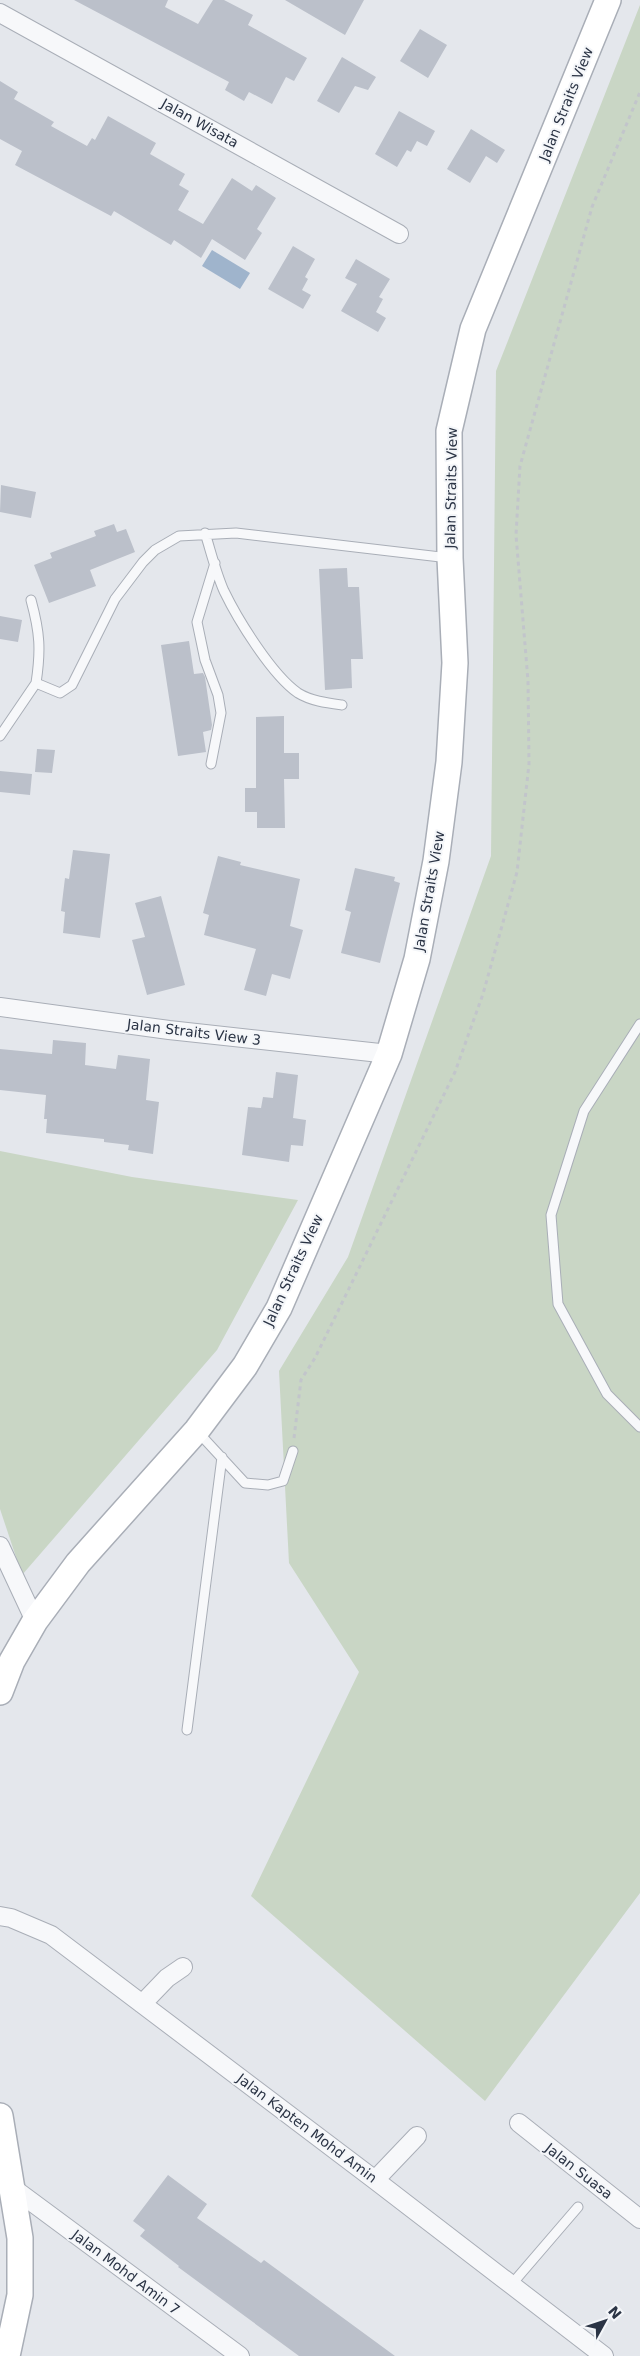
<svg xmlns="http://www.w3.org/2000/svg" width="640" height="2356" viewBox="0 0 640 2356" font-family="'DejaVu Sans',sans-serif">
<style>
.green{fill:#c9d6c5}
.water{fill:#9fb4cc}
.building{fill:#bbc0ca}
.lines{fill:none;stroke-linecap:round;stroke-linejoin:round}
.lane-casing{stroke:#a9aeb7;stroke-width:11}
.street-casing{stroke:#a9aeb7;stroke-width:20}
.secondary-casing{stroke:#a9aeb7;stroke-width:28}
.path{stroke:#c2c5cb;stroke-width:3;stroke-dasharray:4 4;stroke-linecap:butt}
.lane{stroke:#f7f8fa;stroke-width:9}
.street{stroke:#f7f8fa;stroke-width:18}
.secondary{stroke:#fff;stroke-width:25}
.labels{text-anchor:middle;stroke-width:4;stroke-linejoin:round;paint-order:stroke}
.street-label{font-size:14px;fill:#2b3445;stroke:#f4f6f9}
</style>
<rect width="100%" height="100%" fill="#e4e7ec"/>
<path class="green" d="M640 5V1893L485 2101 251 1896 359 1672 289 1563 279 1371 348 1257 491 856 496 371Z
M0 1151 132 1177 298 1200 217 1350 22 1575 0 1509Z"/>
<path class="water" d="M212 250 250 273 240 289 202 266Z"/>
<path class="building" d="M74 0H168L165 7 198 24 213 0H224L253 15 248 25 307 58 294 81 286 77 272 104 249 92 244 101 225 90 229 82Z
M285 0H364L345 35Z
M420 29 447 45 428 78 400 61Z
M342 57 376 77 368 90 355 86 339 113 317 101Z
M0 81 18 92 14 99 54 122 51 126 87 146 92 138 95 140 108 116 156 143 150 154 185 174 179 185 189 191 178 210 203 224 232 178 252 191 256 185 276 198 257 229 262 233 245 260 212 239 201 258 174 240 171 245 114 211 111 216 15 165 22 151 0 139Z
M399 111 435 131 427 146 417 141 411 152 407 150 397 167 375 154Z
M471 129 505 150 497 163 486 156 470 183 447 169Z
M293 246 315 259 305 277 308 279 302 290 311 295 303 309 268 289Z
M356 259 390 279 379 297 383 299 376 312 386 318 378 332 341 311 357 284 345 278Z
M1 485 36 492 31 518 0 512Z
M114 524 117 532 126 529 135 552 90 570 96 586 49 603 34 565 52 558 50 553 96 536 94 531Z
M347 568 348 587H359L363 659H351L352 688 325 690 319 569Z
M0 616 22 620 18 642 0 639Z
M189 641 194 674 203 673 205 677 212 725 211 730 203 732 206 752 178 756 161 645Z
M284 716V753H299V779H284L285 828H257V812H245V788H256V717Z
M37 749 55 750 52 773 35 772Z
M0 771 32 774 30 795 0 792Z
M73 850 110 854 100 938 63 933 65 912 61 911 65 878 69 879Z
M218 856 241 862 240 865 300 879 290 926 303 930 290 979 272 974 266 996 244 990 256 949 204 935 209 915 203 913Z
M355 868 395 877 394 881 400 883 380 963 341 953 351 912 345 910Z
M161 896 185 985 147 995 132 940 145 937 135 903Z
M53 1040 86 1043 85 1065 116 1069 118 1055 150 1059 146 1100 159 1102 153 1154 128 1150 129 1145 104 1142V1139L46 1133 47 1119H44L46 1095 0 1090V1049L52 1054Z
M276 1072 298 1075 293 1118 306 1120 303 1146 291 1145 289 1162 242 1155 248 1107 261 1108 263 1097 273 1098Z
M168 2175 207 2204 197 2218 261 2263 264 2260 395 2356H299L178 2267 179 2266 140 2236 145 2230 133 2221Z"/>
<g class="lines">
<g class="lane-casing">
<path id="lane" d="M205 533C211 552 216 573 224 591 238 620 272 675 298 693 311 701 327 703 342 705
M31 600C40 633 41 650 36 683
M0 736 36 683 60 693 72 685 115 599 143 562 155 550 179 536 236 533 449 558
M211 764 221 713 218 695 205 660 197 622 215 563
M640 1024 584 1111 551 1215 558 1304 607 1394 640 1427
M197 1431 245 1483 268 1485 283 1481 293 1451
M187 1730 222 1457
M511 2285 578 2207"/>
</g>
<g class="street-casing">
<path id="street" d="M0 13 399 234
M0 1007 169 1030 389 1054
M0 1546 35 1621
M0 1916 11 1918 51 1935 375 2180 604 2356
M142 2004 167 1978 183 1967
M519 2123 640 2219
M375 2180 417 2136
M13 2188 240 2356"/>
</g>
<g class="secondary-casing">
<path id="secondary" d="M0 1692 12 1661 35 1621 78 1563 197 1430 245 1366 279 1308 389 1054 417 959 436 861 449 762 455 663 450 558 449 431 473 329 608 0
M0 2116 20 2238V2295L7 2356"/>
</g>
<path class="path" d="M294 1438 301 1380 315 1358 455 1072 483 994 517 872 529 764 528 681 516 535 520 466 592 207 640 92"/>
<use href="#lane" class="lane"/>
<use href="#street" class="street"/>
<use href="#secondary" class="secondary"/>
</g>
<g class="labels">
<g class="street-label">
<text transform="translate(566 104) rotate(-68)" y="5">Jalan Straits View</text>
<text transform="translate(200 123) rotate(29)" y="5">Jalan Wisata</text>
<text transform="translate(451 488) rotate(-89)" y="5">Jalan Straits View</text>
<text transform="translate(429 891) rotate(-80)" y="5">Jalan Straits View</text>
<text transform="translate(194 1032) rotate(7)" y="5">Jalan Straits View 3</text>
<text transform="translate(293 1270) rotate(-65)" y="5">Jalan Straits View</text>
<text transform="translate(307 2128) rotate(37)" y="5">Jalan Kapten Mohd Amin</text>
<text transform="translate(579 2171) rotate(38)" y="5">Jalan Suasa</text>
<text transform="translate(126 2272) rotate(37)" y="5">Jalan Mohd Amin 7</text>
</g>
</g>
<g transform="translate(605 2321) rotate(50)" stroke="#f4f6f9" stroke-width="4" paint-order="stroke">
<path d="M0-4L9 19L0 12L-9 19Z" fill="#2b3445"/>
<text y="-8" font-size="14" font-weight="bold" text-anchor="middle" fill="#2b3445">N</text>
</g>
</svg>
